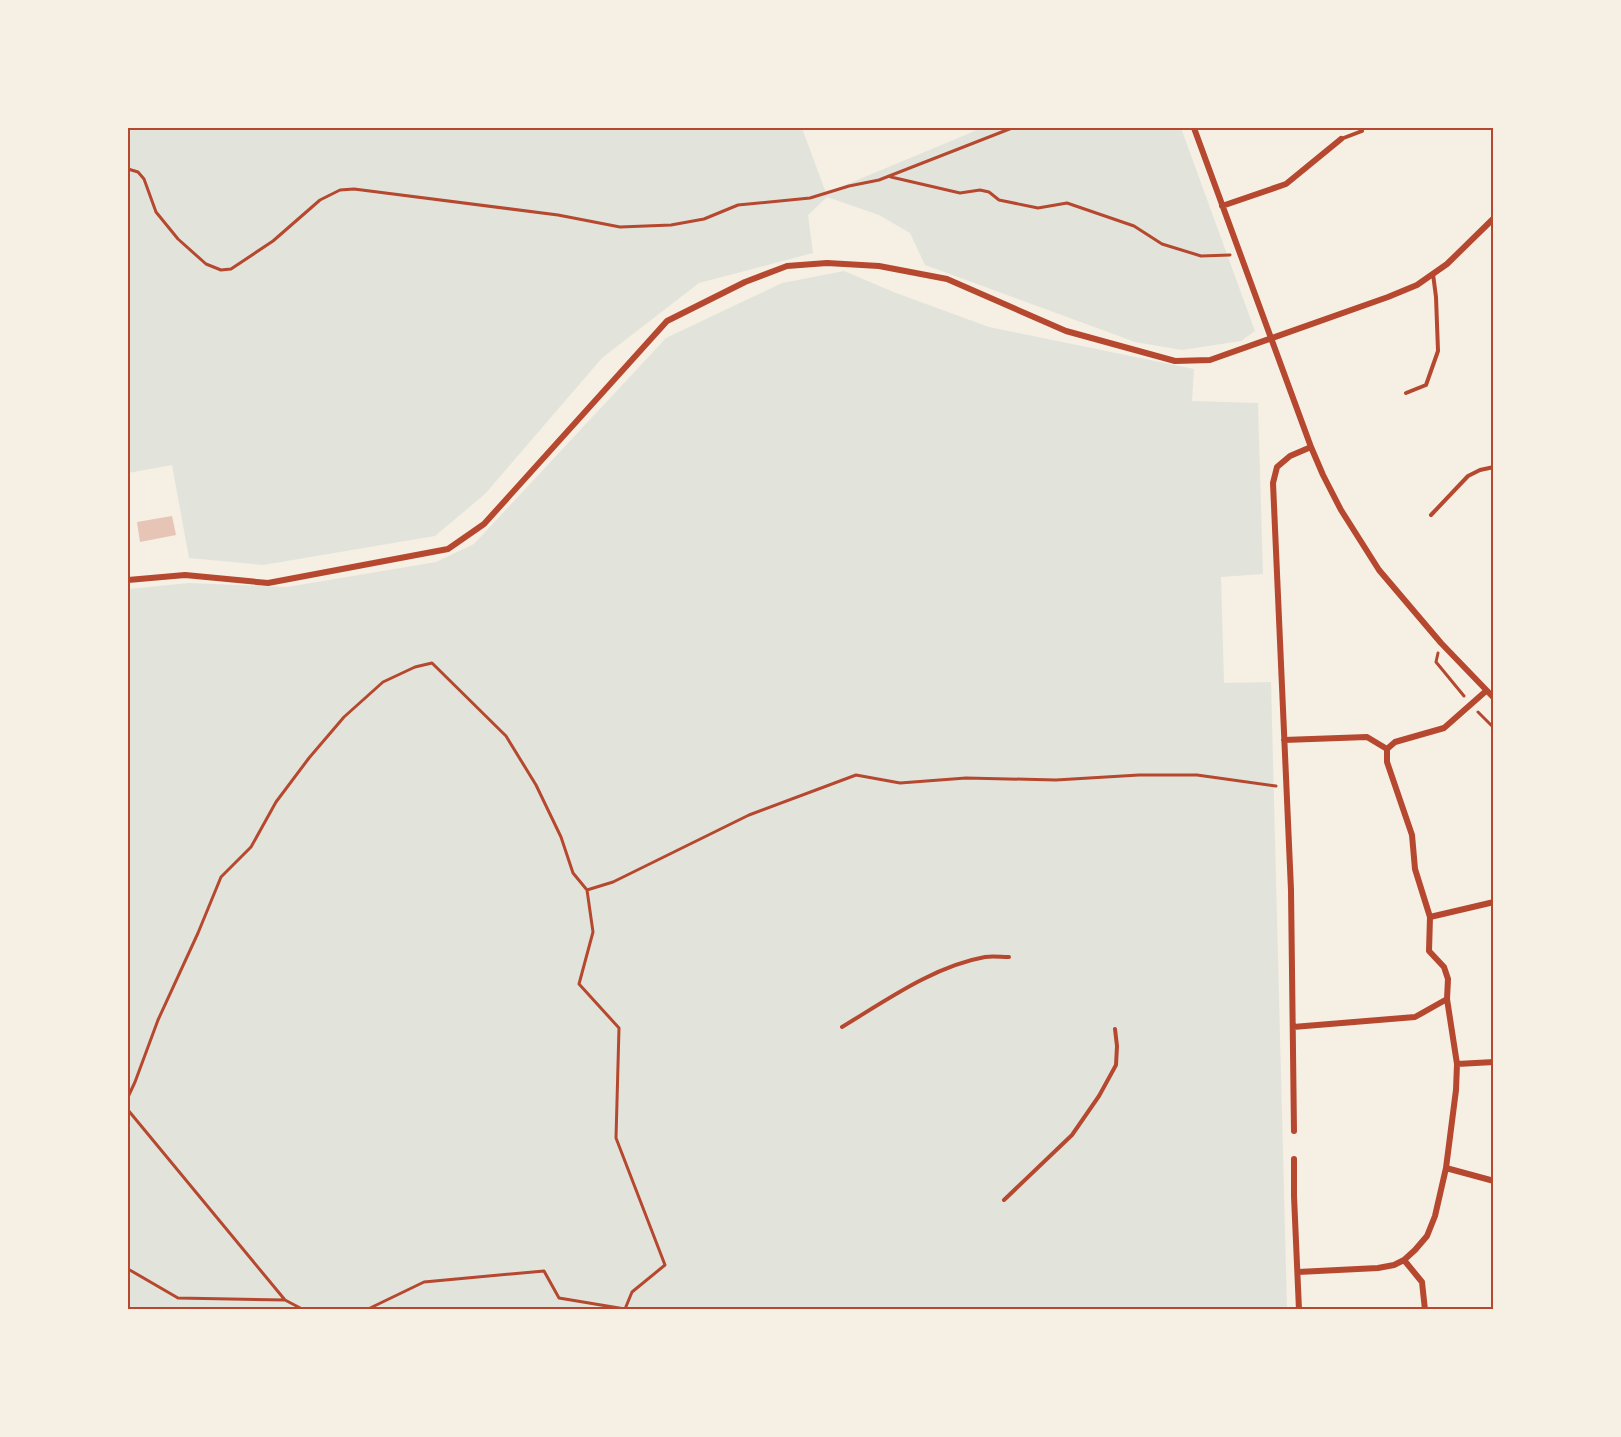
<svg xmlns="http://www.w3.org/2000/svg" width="1621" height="1437" viewBox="0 0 1621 1437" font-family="'Crimson Pro',serif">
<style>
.green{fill:#e2e4dc}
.building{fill:#e6c5b7}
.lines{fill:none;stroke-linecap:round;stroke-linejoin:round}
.path{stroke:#b5482f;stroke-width:3}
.service{stroke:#b5482f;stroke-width:4}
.minor{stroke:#b5482f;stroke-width:6}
.neatline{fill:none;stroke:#b5482f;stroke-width:2}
</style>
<rect width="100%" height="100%" fill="#f6efe4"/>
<path class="green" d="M128 128H802L826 193 982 128H1181L1255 331 1241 341 1182 350 1135 342 925 265 910 233 879 215 827 197 808 215 813 253 699 283 602 358 485 494 435 536 263 565 189 558 172 465 128 473Z
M844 271 896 293 989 327 1194 369 1192 401 1258 403 1263 574 1221 577 1224 683 1271 682 1287 1309 128 1310V589L189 583 287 587 436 562 474 544 666 338 782 283Z"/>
<path class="building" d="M172 516 176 535 140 542 137 522Z"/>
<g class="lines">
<path class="path" d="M128 169 138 172 144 179 156 212 178 239 206 264 221 270 231 269 273 241 320 200 340 190 354 189 558 215 620 227 671 225 704 219 738 205 810 198 849 186 879 180 1012 128
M891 177 960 193 980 190 989 192 999 200 1038 208 1067 203 1134 226 1162 244 1201 256 1230 255
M1438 653 1436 662 1464 696
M1478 712 1494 728
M587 890 613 882 749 815 856 775 900 783 966 778 1056 780 1139 775H1197L1276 786
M128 1097 135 1082 158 1020 198 933 221 877 251 847 276 802 309 758 344 717 383 682 415 667 432 663 506 736 536 785 561 837 573 873 587 890 593 932 579 984 619 1028 616 1138 665 1265 632 1292 625 1309 559 1298 544 1271 424 1282 366 1310
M128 1110 285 1300 304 1310
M128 1269 178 1298 285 1300"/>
<path class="service" d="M1341 139 1362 131
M1406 393 1426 385 1438 351 1436 297 1433 274
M1431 515 1468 476 1480 470 1494 467
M842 1027C885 1001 934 966 985 957 992 956 1001 957 1009 957
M1004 1200 1072 1135 1099 1096 1116 1065 1117 1046 1115 1029"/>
<path class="minor" d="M1194 128 1311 447 1323 475 1341 510 1379 570 1441 643 1494 698
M1222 206 1286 184 1341 139
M128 580 185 575 268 583 448 549 484 524 667 321 745 282 787 266 827 263 879 266 947 279 1066 331 1175 361 1210 360 1388 297 1417 285 1447 264 1494 218
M1284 740 1367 737 1387 749
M1430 917 1494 902
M1293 1027 1415 1017 1447 999
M1457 1064 1494 1062
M1294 1131 1291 890 1273 483 1277 467 1290 456 1311 447
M1294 1159V1196L1299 1310
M1446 1168 1494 1181
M1404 1260 1422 1282 1425 1310
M1298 1272 1378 1268 1394 1265 1404 1260 1415 1250 1427 1236 1435 1216 1446 1168 1456 1090 1457 1064 1447 999 1448 979 1444 967 1429 951 1430 917 1415 869 1412 835 1387 762V749L1395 742 1444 728 1486 691"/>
</g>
<rect width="1621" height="1437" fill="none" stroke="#f6efe4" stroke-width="258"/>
<rect x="129" y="129" width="1363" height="1179" class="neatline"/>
</svg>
